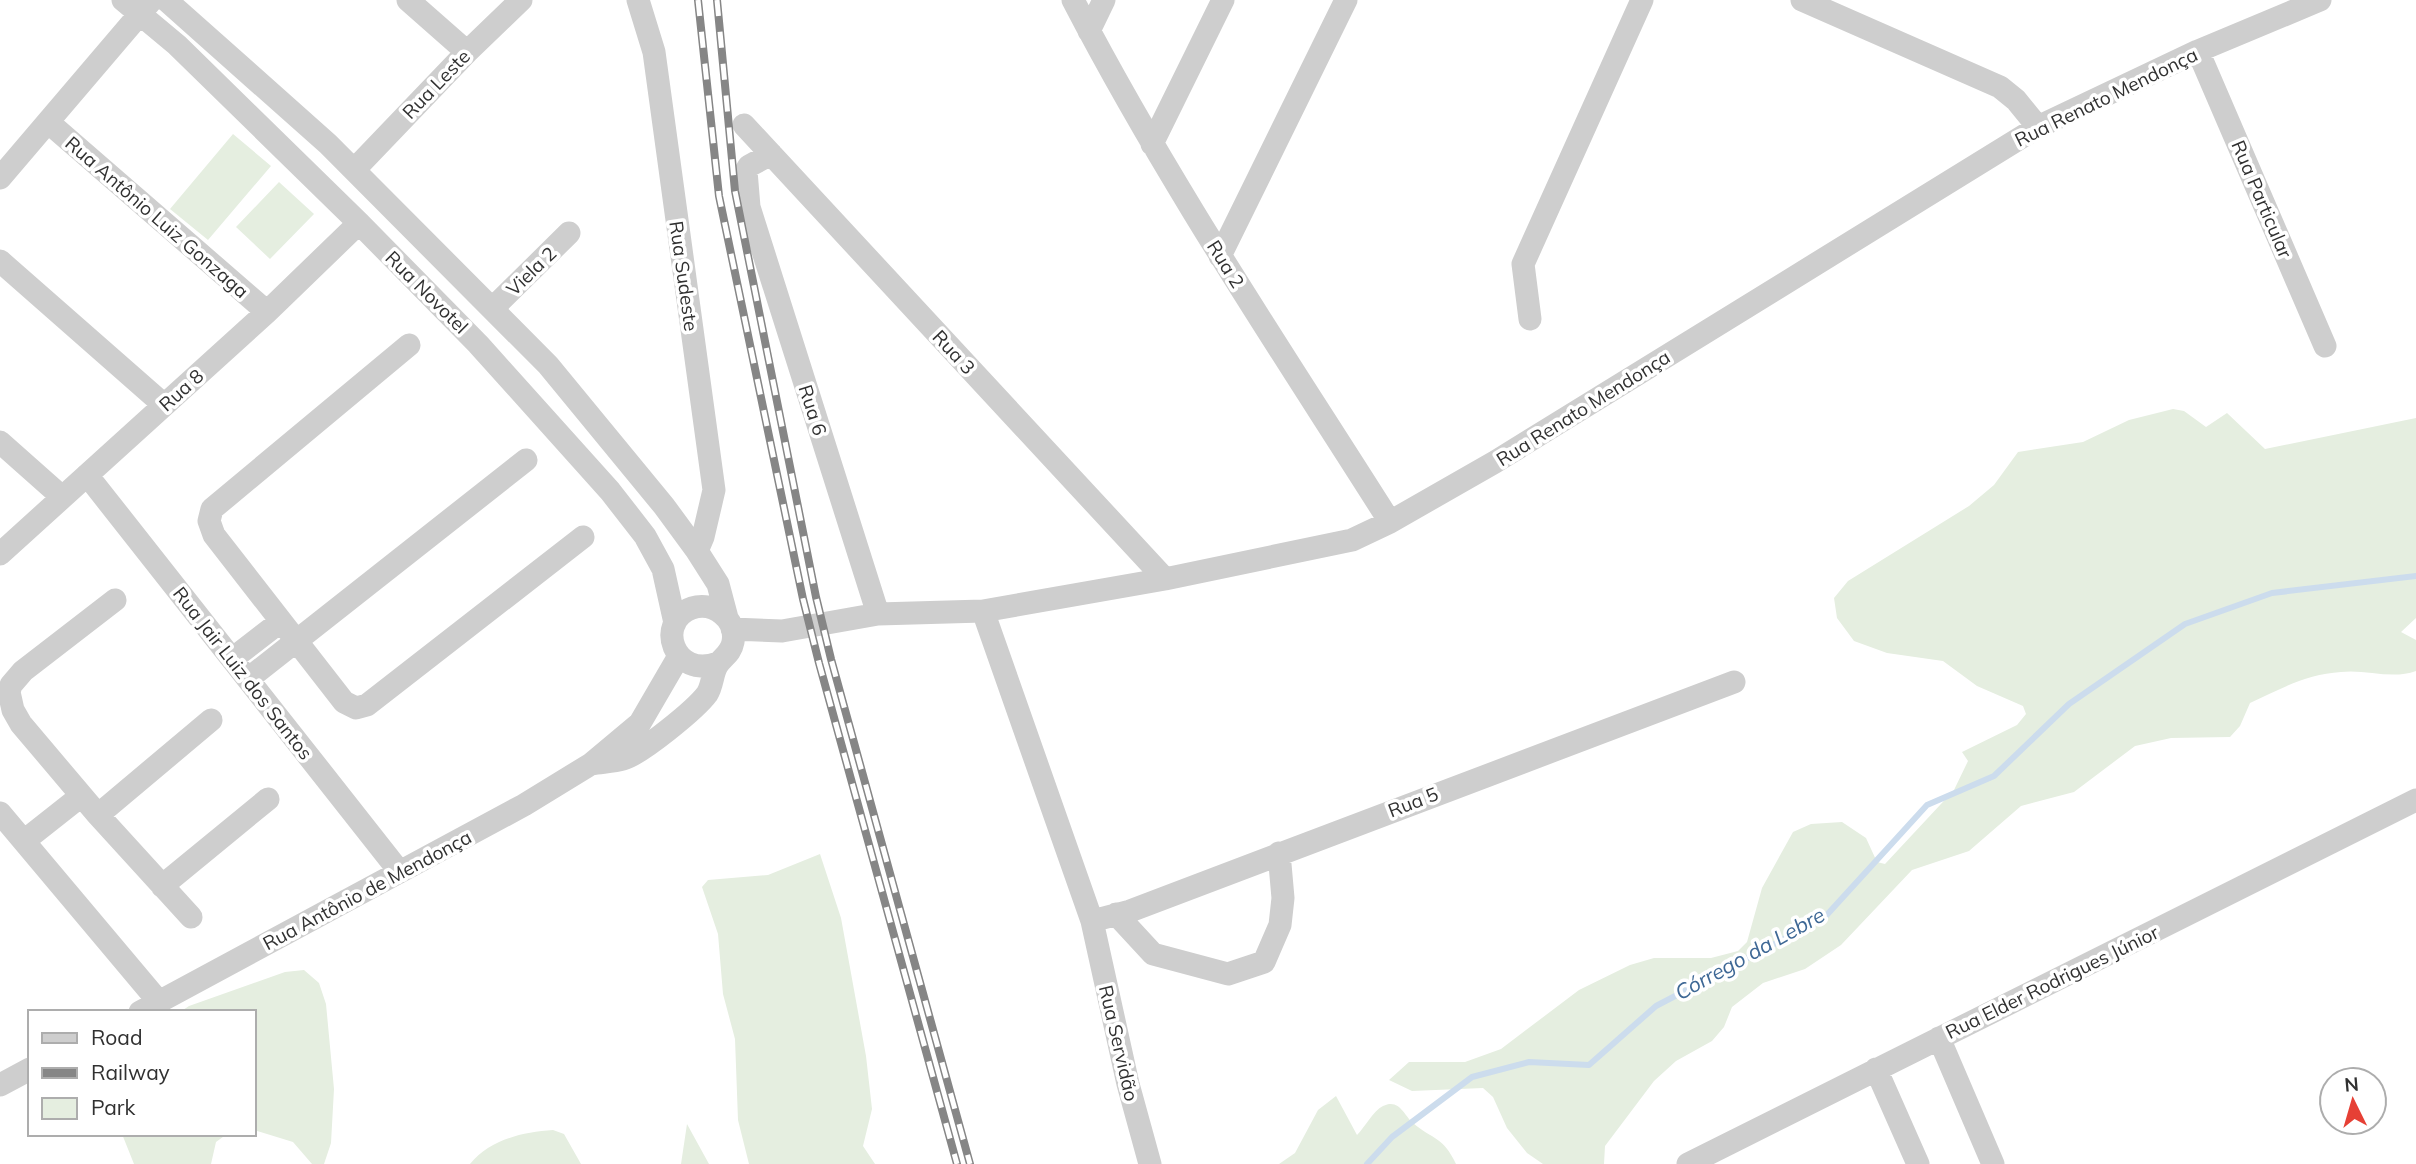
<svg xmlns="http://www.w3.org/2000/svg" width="2416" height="1164" viewBox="0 0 2416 1164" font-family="Mulish,sans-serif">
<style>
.green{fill:#e5eee0}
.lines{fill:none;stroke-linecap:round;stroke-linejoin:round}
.stream{stroke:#ccdced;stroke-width:6}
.minor{stroke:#cecece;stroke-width:23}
.rail-casing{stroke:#868686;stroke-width:8}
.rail{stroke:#fff;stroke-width:5;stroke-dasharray:16;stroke-linecap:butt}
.labels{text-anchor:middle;stroke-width:7;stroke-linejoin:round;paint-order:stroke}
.street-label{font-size:19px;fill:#313131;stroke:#fff}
.water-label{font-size:21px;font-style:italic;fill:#3e6895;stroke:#fff}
</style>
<rect width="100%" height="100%" fill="#fff"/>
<path class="green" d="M233 134 271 166 208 240 170 209Z
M279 182 314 214 270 259 236 227Z
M2173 409 2184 411 2206 427 2227 413 2265 449 2416 418V618L2401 632 2416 640V671C2392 680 2366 669 2341 672 2307 674 2280 689 2250 703L2240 726 2230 737 2171 738 2135 746 2074 792 2021 806 1969 851 1912 870 1841 945 1805 969 1763 983 1732 1007 1724 1027 1712 1041 1676 1061 1654 1081 1605 1146 1604 1164H1543L1527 1153 1507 1128 1493 1097 1483 1088 1412 1091 1389 1080 1409 1062H1465L1501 1049 1579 990 1630 965 1654 958H1711L1738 951 1747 942 1762 888 1793 832 1811 824 1842 822 1866 838 1877 862 1885 864 1954 790 1968 761 1962 752 2017 725 2026 714 2023 706 1977 686 1943 661 1887 653 1854 641 1837 618 1834 598 1848 581 1969 506 1994 485 2018 452 2083 442 2129 420Z
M820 854 841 918 866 1056 872 1109 863 1146 875 1164H749L738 1120 735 1039 723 994 718 934 702 887 708 880 768 875Z
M304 970 319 983 326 1004 334 1089 331 1143 324 1164H312L293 1142 254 1130V1012H180L189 1006 285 972Z
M1336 1096 1357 1135C1365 1127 1373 1111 1383 1106 1399 1098 1404 1115 1413 1123 1433 1140 1443 1136 1456 1164H1279L1295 1153 1318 1110Z
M687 1124 709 1164H681Z
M553 1130 564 1134 581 1164H470C489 1140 522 1132 553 1130Z
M122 1134H227L216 1142 211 1164H134Z"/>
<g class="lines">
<path class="stream" d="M1367 1164 1392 1137 1472 1077 1529 1062 1589 1065 1656 1006 1824 918 1927 805 1994 776 2069 704 2185 624 2272 593 2416 576"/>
<path class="minor" d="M123 0 177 45 359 223 478 344 610 491 645 536 663 569 675 623
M166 0 328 144 548 365 664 506 697 551 718 584 727 618
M408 0 467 52
M638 0 654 52 714 490 703 537 697 551
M1073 0C1167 181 1281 350 1390 522
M1802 0 2000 87 2016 100 2038 127
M1089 31 1104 0
M2198 51 2325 346
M48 122 267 312
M744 125 1165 579
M1152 144 1223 0
M771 154 749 166 746 171 749 207 878 614
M354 170 467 52 521 0
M0 178 150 2
M1220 256 1346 0
M0 261 164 405
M493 308 569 233
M1530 319 1523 264 1642 0
M409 345 212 509 209 521 214 535 344 702 356 708 367 705 583 537
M0 442 62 497
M87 475 399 871
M0 554 267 312 359 223
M115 600 23 671 11 685 9 692 13 710 21 724 98 815 191 917
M983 611 1092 921 1128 1084 1150 1164
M732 629 782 631 878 614 983 611 1165 579 1352 540 1390 522 1495 462 2038 127 2198 51 2320 0
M232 659 280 622
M248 679 526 460
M591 764C602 762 613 762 623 759 641 754 696 709 707 694 713 685 712 672 718 664 724 656 731 653 733 642 737 619 714 601 692 608 654 622 674 680 718 663
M0 813 159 1002
M98 815 211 720
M24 841 81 796
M162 886 268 799
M1116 914 1153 954 1228 974 1264 962 1280 925 1283 898 1279 853
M1092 921 1130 911 1734 682
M140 1012 524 805 591 764 640 723 679 656
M1939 1038 1993 1164
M1876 1069 1918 1164
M0 1085 30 1069
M1688 1164 2416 800"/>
<g class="rail-casing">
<path id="rail" d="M698 0 719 196 803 599 819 663 957 1164
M717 0 735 191 816 597 831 659 970 1164"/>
</g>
<use href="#rail" class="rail"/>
</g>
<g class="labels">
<g class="street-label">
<text transform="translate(436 84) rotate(-46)" y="7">Rua Leste</text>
<text transform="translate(2106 97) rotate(-26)" y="7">Rua Renato Mendonça</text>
<text transform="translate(2262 199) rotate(67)" y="7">Rua Particular</text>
<text transform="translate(157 217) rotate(41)" y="7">Rua Antônio Luiz Gonzaga</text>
<text transform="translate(1226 264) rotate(58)" y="7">Rua 2</text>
<text transform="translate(531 271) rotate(-44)" y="7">Viela 2</text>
<text transform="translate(684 276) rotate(82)" y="7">Rua Sudeste</text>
<text transform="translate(427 292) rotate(45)" y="7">Rua Novotel</text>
<text transform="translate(954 352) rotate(47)" y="7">Rua 3</text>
<text transform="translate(181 390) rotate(-42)" y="7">Rua 8</text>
<text transform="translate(1583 408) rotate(-32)" y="7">Rua Renato Mendonça</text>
<text transform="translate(813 410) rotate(72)" y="7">Rua 6</text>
<text transform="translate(243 673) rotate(52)" y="7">Rua Jair Luiz dos Santos</text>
<text transform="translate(1413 802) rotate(-21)" y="7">Rua 5</text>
<text transform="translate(367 890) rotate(-28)" y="7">Rua Antônio de Mendonça</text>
<text transform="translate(2052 982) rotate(-26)" y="7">Rua Elder Rodrigues Júnior</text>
<text transform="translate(1119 1043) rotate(77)" y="7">Rua Servidão</text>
</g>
<g class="water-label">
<text transform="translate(1750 954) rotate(-29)" y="7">Córrego da Lebre</text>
</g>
</g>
<rect x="28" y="1010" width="228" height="126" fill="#ffffff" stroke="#adadad" stroke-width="2"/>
<rect x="42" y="1033" width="35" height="10" fill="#cecece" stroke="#adadad" stroke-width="2"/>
<text x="91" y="1045" font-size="21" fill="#313131">Road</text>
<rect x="42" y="1068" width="35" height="10" fill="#868686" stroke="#adadad" stroke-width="2"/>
<text x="91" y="1080" font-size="21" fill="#313131">Railway</text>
<rect x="42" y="1098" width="35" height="21" fill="#e5eee0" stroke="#adadad" stroke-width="2"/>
<text x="91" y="1115" font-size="21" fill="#313131">Park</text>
<g transform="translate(2353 1101) rotate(355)"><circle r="33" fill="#ffffff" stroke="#adadad" stroke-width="2"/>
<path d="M0-5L12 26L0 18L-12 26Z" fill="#e64035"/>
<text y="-10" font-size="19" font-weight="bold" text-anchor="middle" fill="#313131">N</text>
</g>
</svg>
